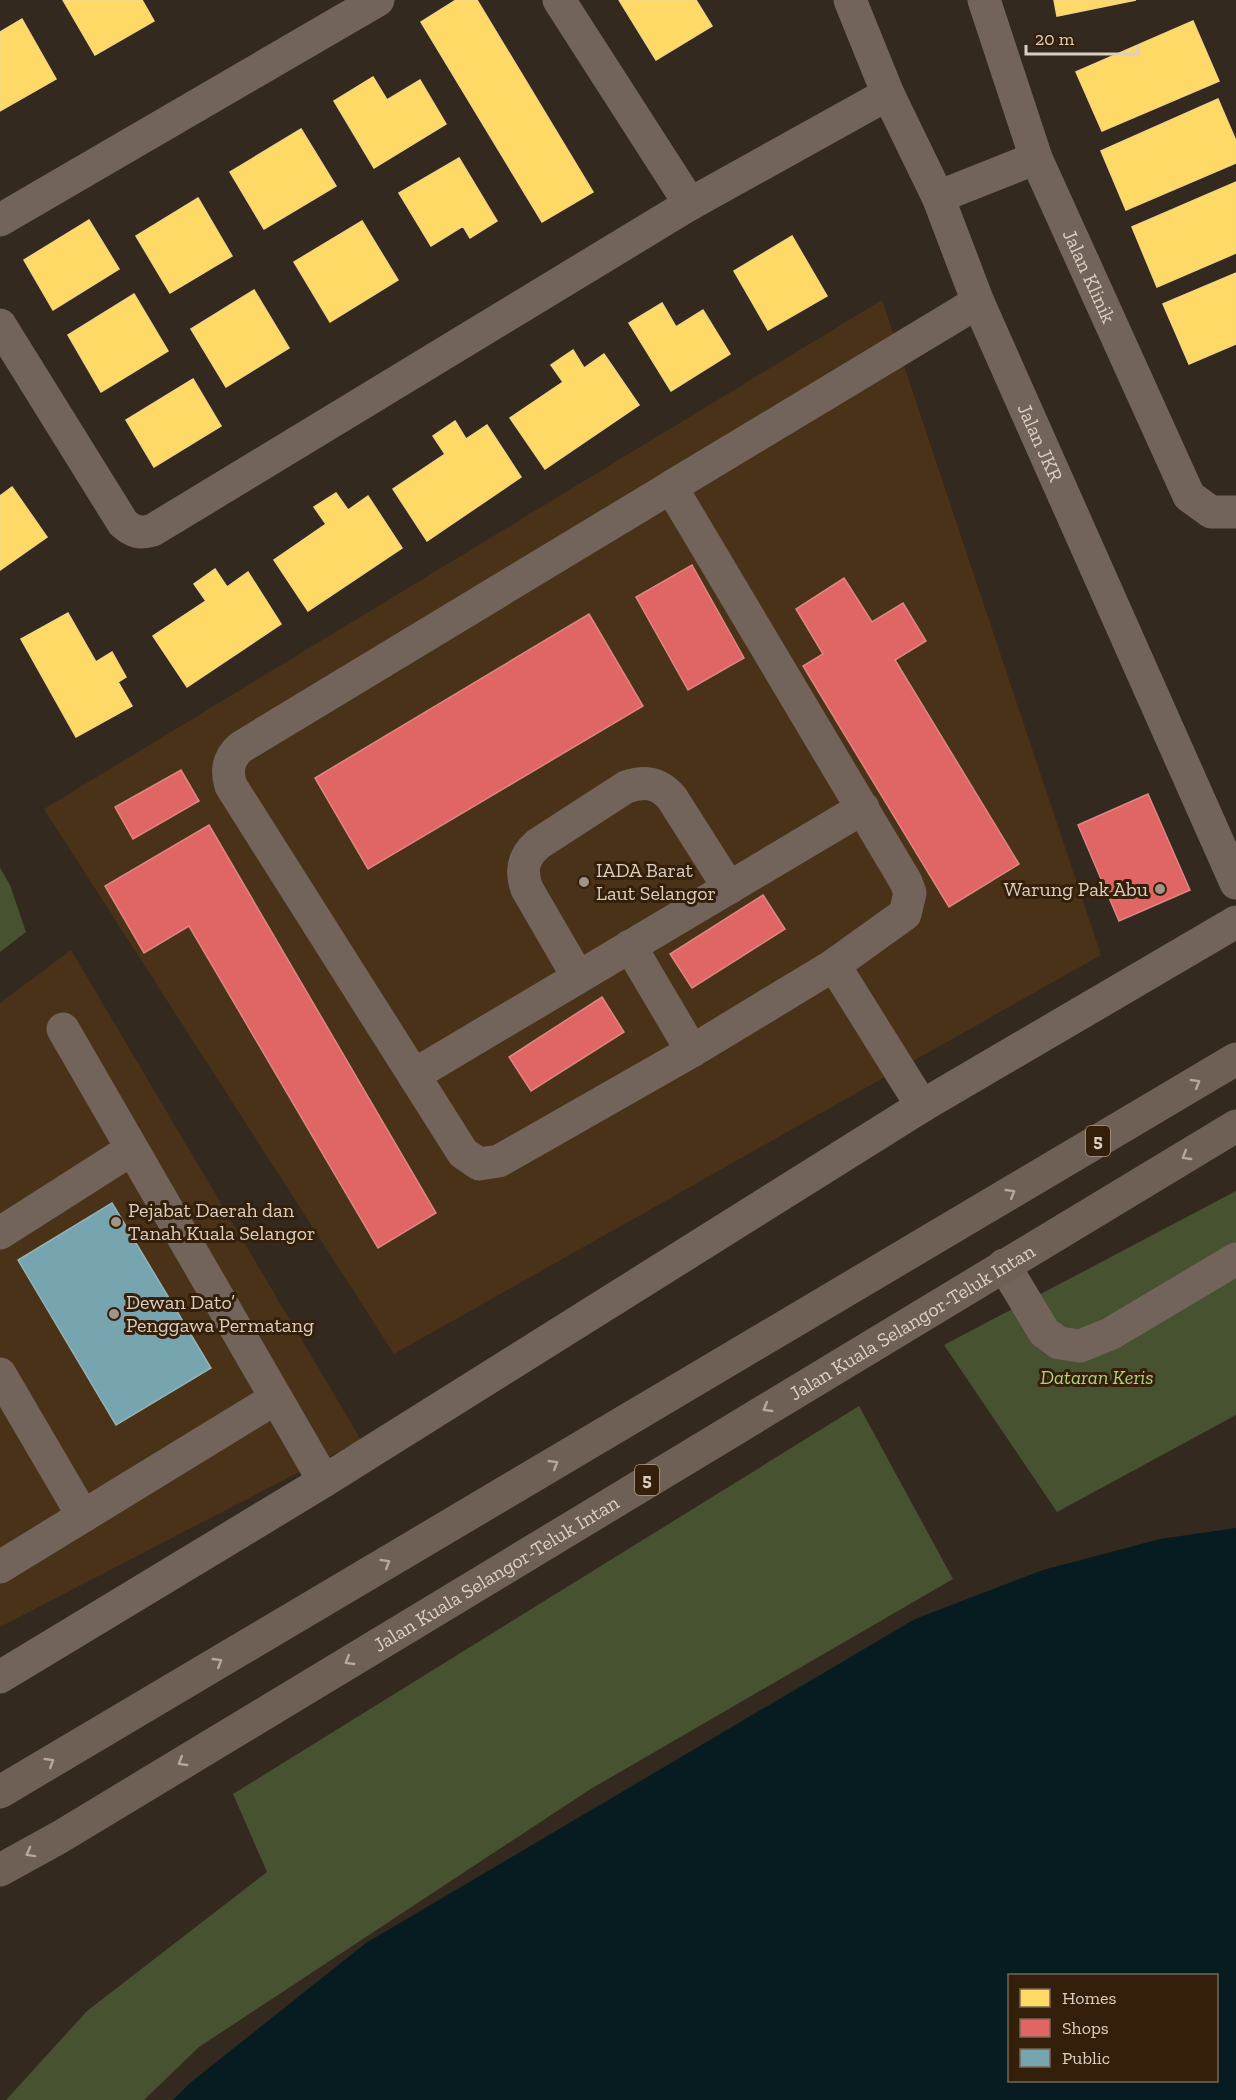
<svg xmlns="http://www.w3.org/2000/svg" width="1236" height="2100" viewBox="0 0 1236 2100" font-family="'Zilla Slab',serif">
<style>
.built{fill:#493218}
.green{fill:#475231}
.water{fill:#061c20;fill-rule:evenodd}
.homes{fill:#ffd966;stroke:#f4d682;stroke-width:1.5}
.shops{fill:#e06666;stroke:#df8682;stroke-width:1.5}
.public{fill:#76a5af;stroke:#95b2b5;stroke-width:1.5}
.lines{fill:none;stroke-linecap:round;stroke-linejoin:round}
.minor{stroke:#72645a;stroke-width:33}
.highway{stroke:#6f6055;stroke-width:33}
.oneway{stroke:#b6a89c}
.poi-dot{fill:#a19589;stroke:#34200a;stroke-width:2}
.labels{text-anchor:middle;stroke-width:6;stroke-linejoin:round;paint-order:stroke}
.shield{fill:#34200a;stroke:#aa9a8b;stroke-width:1.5}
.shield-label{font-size:18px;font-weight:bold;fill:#dccfc2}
.street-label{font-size:20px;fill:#dccfc2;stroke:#34200a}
.poi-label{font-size:20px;fill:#dccfc2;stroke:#34200a;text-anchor:start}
.park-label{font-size:20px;font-style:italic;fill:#b1d27f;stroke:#34200a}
</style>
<rect width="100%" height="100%" fill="#34291e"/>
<path class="built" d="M882 300 1101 955 394 1354 44 809Z
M71 950 361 1440 0 1627V1003Z"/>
<path class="green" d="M0 868 10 885 26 932 0 952Z
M1236 1191V1415L1057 1512 944 1345Z
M859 1406 953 1579 589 1790 199 2047 144 2100H6L87 2011 267 1872 233 1794Z"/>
<path class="water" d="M1236 1528V2100H173L190 2083 366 1943 915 1619 1043 1570 1160 1539ZM1010 1976H1216V2080H1010Z"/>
<path class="homes" d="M63 0H142L154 21 95 55Z
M456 0H477L593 192 542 222 421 22Z
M619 0H696L712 26 656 60Z
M1054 0H1136L1057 16Z
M22 19 56 79 0 111V32Z
M1193 21 1219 81 1102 131 1076 72Z
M373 77 387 100 420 80 446 124 374 168 334 101Z
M1218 99 1236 141V163L1126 210 1101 151Z
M301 129 336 186 264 229 230 172Z
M459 158 497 221 470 238 463 226 431 246 399 193Z
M1236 182V253L1157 287 1132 227Z
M198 198 232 256 170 293 136 236Z
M89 220 119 269 53 310 24 260Z
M362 221 398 280 330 322 294 262Z
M792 236 827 296 768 330 734 271Z
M1236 273V344L1189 364 1163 304Z
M254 290 289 348 226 387 191 329Z
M134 294 168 351 101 392 68 335Z
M662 303 676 327 703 310 730 354 671 391 629 323Z
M573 350 584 368 604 354 639 405 545 469 510 418 563 382 551 365Z
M193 379 221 426 154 467 126 420Z
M455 421 466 439 487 425 521 477 427 541 393 489 445 454 433 436Z
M12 487 47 537 0 570V496Z
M336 493 348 510 368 496 402 548 308 611 274 560 326 524 314 507Z
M215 569 227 587 248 572 281 624 187 687 153 636 206 601 194 584Z
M68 613 96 662 112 652 126 677 118 682 132 706 76 737 21 639Z"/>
<path class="shops" d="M692 565 744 658 688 690 636 597Z
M844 578 872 622 903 603 926 641 895 660 1019 864 949 907 803 666 823 654 796 609Z
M589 614 643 706 368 869 315 778Z
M181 770 199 801 133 839 115 807Z
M1148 794 1190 890 1119 921 1078 825Z
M209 825 436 1213 378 1248 189 926 144 953 105 886Z
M763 895 785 929 692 988 670 954Z
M602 997 624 1032 531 1091 509 1057Z"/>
<path class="public" d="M112 1203 211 1368 116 1425 18 1260Z"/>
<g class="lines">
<g class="minor">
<path d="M559 0 690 204"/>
<path id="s1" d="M850 0 888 94 938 197 978 302 1236 883"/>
<path id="s2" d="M984 0 1036 158 1189 496 1211 512H1236"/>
<path d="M938 197 1036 158"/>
<path d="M0 220 378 0"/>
<path d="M0 325 123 523C133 532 140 534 153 530L690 204 888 94"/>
<path d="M671 487 241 747C228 758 226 770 231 786L463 1153 479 1164 499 1161 692 1051 834 965 905 914 910 893 906 882 671 487 978 302"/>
<path d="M630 946 692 1051"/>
<path d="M834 965 922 1106"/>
<path d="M578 977 527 889C520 870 523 857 538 844L626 787C645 780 659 783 672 798L729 888"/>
<path d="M63 1029 324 1481"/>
<path d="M414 1075 863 808"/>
<path d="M0 1233 132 1149"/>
<path d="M1004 1265 1044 1332 1059 1343 1080 1346 1110 1334 1236 1259"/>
<path d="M0 1374 83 1516"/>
<path d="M0 1567 276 1398"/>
<path d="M0 1677 324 1481 922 1106 1236 922"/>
</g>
<g class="highway">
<path d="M0 1792 1236 1059"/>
<path id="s3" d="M0 1870 60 1837 1236 1126"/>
</g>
</g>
<defs><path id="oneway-chevron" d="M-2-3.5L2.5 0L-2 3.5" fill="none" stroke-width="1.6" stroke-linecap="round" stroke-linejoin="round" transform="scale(1.5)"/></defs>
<g class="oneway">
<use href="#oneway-chevron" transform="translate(1196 1083) rotate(-31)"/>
<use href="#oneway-chevron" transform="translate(1186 1156) rotate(149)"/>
<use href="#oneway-chevron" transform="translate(1011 1193) rotate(-31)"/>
<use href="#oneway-chevron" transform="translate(767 1408) rotate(149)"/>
<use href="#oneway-chevron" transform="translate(554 1464) rotate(-31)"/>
<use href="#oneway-chevron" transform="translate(386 1563) rotate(-31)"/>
<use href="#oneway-chevron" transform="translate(349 1661) rotate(149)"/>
<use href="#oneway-chevron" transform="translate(218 1662) rotate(-31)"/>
<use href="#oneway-chevron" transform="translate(50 1762) rotate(-31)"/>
<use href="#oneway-chevron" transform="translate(182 1762) rotate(149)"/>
<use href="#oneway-chevron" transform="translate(30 1853) rotate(151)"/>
</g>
<g class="poi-dot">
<circle cx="584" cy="882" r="6"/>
<circle cx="1160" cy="889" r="6"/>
<circle cx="116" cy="1222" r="6"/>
<circle cx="114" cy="1314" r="6"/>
</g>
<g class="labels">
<g class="shield">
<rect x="1086" y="1126" width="24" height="30" rx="4.5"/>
<rect x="635" y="1465" width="24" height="30" rx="4.5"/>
</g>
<g class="shield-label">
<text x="1098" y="1147">5</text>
<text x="647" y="1486">5</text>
</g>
<g class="street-label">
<text dy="7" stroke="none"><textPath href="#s2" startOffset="296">Jalan Klinik</textPath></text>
<text dy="7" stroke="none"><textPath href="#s1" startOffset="482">Jalan JKR</textPath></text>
<text dy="7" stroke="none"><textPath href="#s3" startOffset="1064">Jalan Kuala Selangor-Teluk Intan</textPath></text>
<text dy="7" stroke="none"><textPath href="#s3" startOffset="578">Jalan Kuala Selangor-Teluk Intan</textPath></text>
</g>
<g class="poi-label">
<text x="596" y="877">IADA Barat<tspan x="596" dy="23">Laut Selangor</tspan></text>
<text x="1148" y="896" text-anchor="end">Warung Pak Abu</text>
<text x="128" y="1217">Pejabat Daerah dan<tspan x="128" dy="23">Tanah Kuala Selangor</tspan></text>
<text x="126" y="1309">Dewan Dato’<tspan x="126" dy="23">Penggawa Permatang</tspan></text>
</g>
<g class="park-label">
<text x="1097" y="1384">Dataran Keris</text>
</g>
</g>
<rect x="1008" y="1974" width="210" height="108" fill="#34200a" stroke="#776654" stroke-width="1.5"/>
<rect x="1020" y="1989" width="30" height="18" fill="#ffd966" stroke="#776654" stroke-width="1.5"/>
<text x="1062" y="2004" font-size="18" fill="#dccfc2">Homes</text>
<rect x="1020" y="2019" width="30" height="18" fill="#e06666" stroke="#776654" stroke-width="1.5"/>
<text x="1062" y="2034" font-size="18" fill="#dccfc2">Shops</text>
<rect x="1020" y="2049" width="30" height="18" fill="#76a5af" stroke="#776654" stroke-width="1.5"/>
<text x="1062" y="2064" font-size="18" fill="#dccfc2">Public</text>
<path d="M1026 45v9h112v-9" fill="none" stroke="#dccfc2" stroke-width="3"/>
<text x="1035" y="45" font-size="18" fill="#dccfc2" stroke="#34200a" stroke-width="4.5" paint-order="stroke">20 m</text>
</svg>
